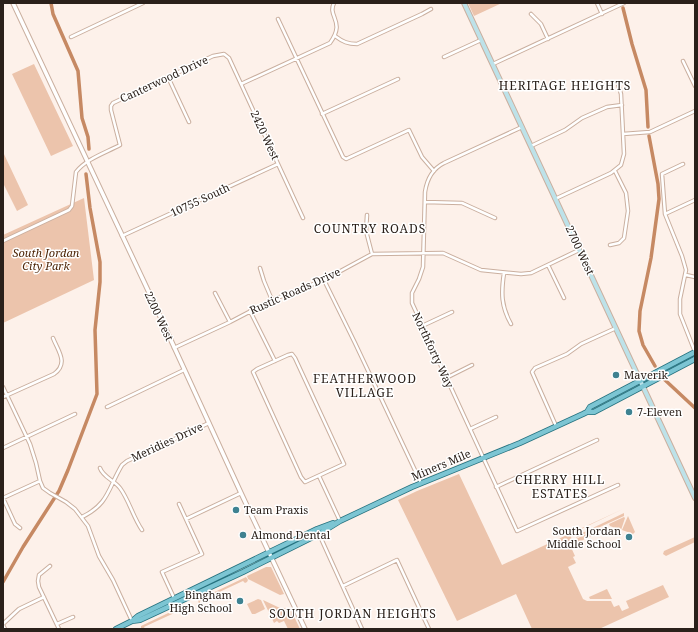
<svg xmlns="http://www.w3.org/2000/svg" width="698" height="632" viewBox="0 0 698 632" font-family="'Noto Serif',serif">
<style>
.green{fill:#ecc4ac}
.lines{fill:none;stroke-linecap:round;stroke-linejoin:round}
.canal{stroke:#c68963;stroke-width:3.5}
.minor-casing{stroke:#caaf9f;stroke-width:4.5}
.tertiary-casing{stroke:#caaf9f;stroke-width:5.5}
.secondary-casing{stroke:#caaf9f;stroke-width:6}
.primary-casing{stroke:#26727f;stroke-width:6}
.minor{stroke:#fff;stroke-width:2.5}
.tertiary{stroke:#fff;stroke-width:3.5}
.secondary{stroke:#bde2e9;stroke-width:4}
.primary{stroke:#7cc5d3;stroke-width:4.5}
.poi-dot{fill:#3e8291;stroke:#fff;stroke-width:1.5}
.labels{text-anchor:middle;stroke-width:3;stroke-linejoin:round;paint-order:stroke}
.street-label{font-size:11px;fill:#2a201a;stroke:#fff}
.park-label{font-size:11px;font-style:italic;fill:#4d2507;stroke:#fff}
.poi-label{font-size:11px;fill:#2a201a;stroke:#fff;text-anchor:start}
.neighbourhood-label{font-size:12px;letter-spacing:1px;fill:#2a201a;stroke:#fff}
</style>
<rect width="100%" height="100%" fill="#fdf1ea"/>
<path class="green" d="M468 3H502L474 16Z
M34 64 73 146 51 156 12 74Z
M3 152 28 205 17 211 4 185 3 190Z
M84 198 94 280 3 323V235Z
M459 474 502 565 623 509 575 532 571 536 572 542 569 543 575 556 573 557 576 563 568 567 583 599 587 601H611L614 607 619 605 622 611 629 608 626 601 663 585 669 597 599 629H532L516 594 457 621 398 500 417 491Z
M624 513V516L576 538 578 535Z
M628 516 635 532 633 534 622 530Z
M624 517 625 518 621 530 610 526 609 524Z
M590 532 593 535 577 543 576 539Z
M695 537V542L666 556 663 554 664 551Z
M266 567H271L284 594 280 595 248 579 247 576Z
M246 577 248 580 247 582 245 583 243 581 200 601V604H199L198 600 200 599Z
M607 589 612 599H590L589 597Z
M258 599 261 600 265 609 255 614H252L247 604Z
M263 600 280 608H290L300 629H288L284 621 279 623 277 621 274 623Z
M183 606 185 611 183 609 144 627 145 629H141V626Z"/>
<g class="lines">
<path class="canal" d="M51 3 53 14 78 71 82 118 88 137 89 149
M623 8 632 44 646 90 648 127
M649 136 658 184 659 199 651 258 640 311 639 331 643 345 655 366
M665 380 695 408
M3 582 23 547 59 491 68 470 97 394 95 330 100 282V262L90 208 86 174"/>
<g class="minor-casing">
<path id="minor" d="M597 3 602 14
M531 14 541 24 548 39
M278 19 343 157 346 159 409 130 422 157 434 171
M335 36C343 42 348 44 357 44L422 14 431 9
M71 37 143 3
M444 57 481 40
M683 61 695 86
M493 64 624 3
M168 77 189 122
M241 84 330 43C346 21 327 17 334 3
M322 114 398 79
M522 127 444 163C432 169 427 179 425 192L423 267 419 279 412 293V303L517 531 618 485
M623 134 650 132 695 111
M531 146 565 130 582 118 607 107 622 105
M683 164 662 174 665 214 682 256 686 270 680 299V314L695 352
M555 199 611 173 621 165 624 154 621 94 618 84
M425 202 462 203 495 218
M665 214 695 200
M367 215 366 231 372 254
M122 236 278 164
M3 241 69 210 72 206 76 172C86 159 105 153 120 145L111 110V106L113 103 213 56 224 54 229 58 303 218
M610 245 619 243 624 238 628 211 626 193 615 171
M548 265 564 298
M260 268 264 281 272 300
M504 273C501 293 501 306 511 324
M686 275 695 277
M324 280 355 343 421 483
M215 293 230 322
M250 311 275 361
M422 326 452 312
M174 348 230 322 272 300 324 280 372 254 443 253 481 270 521 274 531 273 579 250
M292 354 295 358 344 464 305 482 301 477 254 374 253 372 257 369 288 355Z
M446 378 472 365
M3 387 30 444 36 463 40 481 43 488 50 493 66 502 75 509 88 526 99 556 113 580 132 621
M3 397 54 374C69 363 58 351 53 338
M107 407 184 370
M556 426 532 372 535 368 567 354 581 344 616 328
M470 429 496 417
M3 448 75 414
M100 468C103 477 114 480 120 488 129 500 133 517 142 530
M319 476 340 521
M496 487 597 440
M82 517C109 504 108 488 122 465L127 461 209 423
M186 519 241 493
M20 528 15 524 3 498 40 481
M319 534 362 629
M50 566 39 575 38 581 39 587 59 629
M343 586 397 560 429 629
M174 598 162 572 202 554 179 504
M3 624 19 609 44 597
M57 624 73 617
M3 625 5 629"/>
</g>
<g class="tertiary-casing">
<path id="tertiary" d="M13 3 153 301 241 493 305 629"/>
</g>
<g class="secondary-casing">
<path id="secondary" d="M464 3 695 498"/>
</g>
<g class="primary-casing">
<path id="primary" d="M587 412H594L695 359
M132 621 140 620 243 572 319 534 340 521 412 487 520 443 583 414 587 412 590 407 695 352
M116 629 132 621 138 616 317 529 333 523"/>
</g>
<use href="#minor" class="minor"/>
<use href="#tertiary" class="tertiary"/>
<use href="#secondary" class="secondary"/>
<use href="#primary" class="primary"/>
</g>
<g class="poi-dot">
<circle cx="616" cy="375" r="4"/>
<circle cx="629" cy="412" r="4"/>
<circle cx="236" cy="510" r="4"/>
<circle cx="243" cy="535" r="4"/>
<circle cx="629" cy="537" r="4"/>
<circle cx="240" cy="601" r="4"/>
</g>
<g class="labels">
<g class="street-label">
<text transform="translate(164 79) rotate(-25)" y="4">Canterwood Drive</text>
<text transform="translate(265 135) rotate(65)" y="4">2420 West</text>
<text transform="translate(200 200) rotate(-25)" y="4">10755 South</text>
<text transform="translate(580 250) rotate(65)" y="4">2700 West</text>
<text transform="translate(295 291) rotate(-24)" y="4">Rustic Roads Drive</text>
<text transform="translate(159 316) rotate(65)" y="4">2200 West</text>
<text transform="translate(433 350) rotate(65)" y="4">Northforty Way</text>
<text transform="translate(167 442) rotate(-25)" y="4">Meridies Drive</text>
<text transform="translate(441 465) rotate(-23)" y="4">Miners Mile</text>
</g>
<g class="park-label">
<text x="46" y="257">South Jordan<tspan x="46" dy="13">City Park</tspan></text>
</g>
<g class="poi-label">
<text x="624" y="379">Maverik</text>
<text x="637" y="416">7-Eleven</text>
<text x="244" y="514">Team Praxis</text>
<text x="621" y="535" text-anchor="end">South Jordan<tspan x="621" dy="13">Middle School</tspan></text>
<text x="251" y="539">Almond Dental</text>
<text x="232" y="599" text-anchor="end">Bingham<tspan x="232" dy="13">High School</tspan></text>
</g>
<g class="neighbourhood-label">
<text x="565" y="90">HERITAGE HEIGHTS</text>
<text x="370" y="233">COUNTRY ROADS</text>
<text x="365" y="383">FEATHERWOOD<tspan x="365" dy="14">VILLAGE</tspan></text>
<text x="560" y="484">CHERRY HILL<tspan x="560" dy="14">ESTATES</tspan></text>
<text x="353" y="618">SOUTH JORDAN HEIGHTS</text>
</g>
</g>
<rect width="698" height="632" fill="none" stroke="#2a201a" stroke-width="8"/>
</svg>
